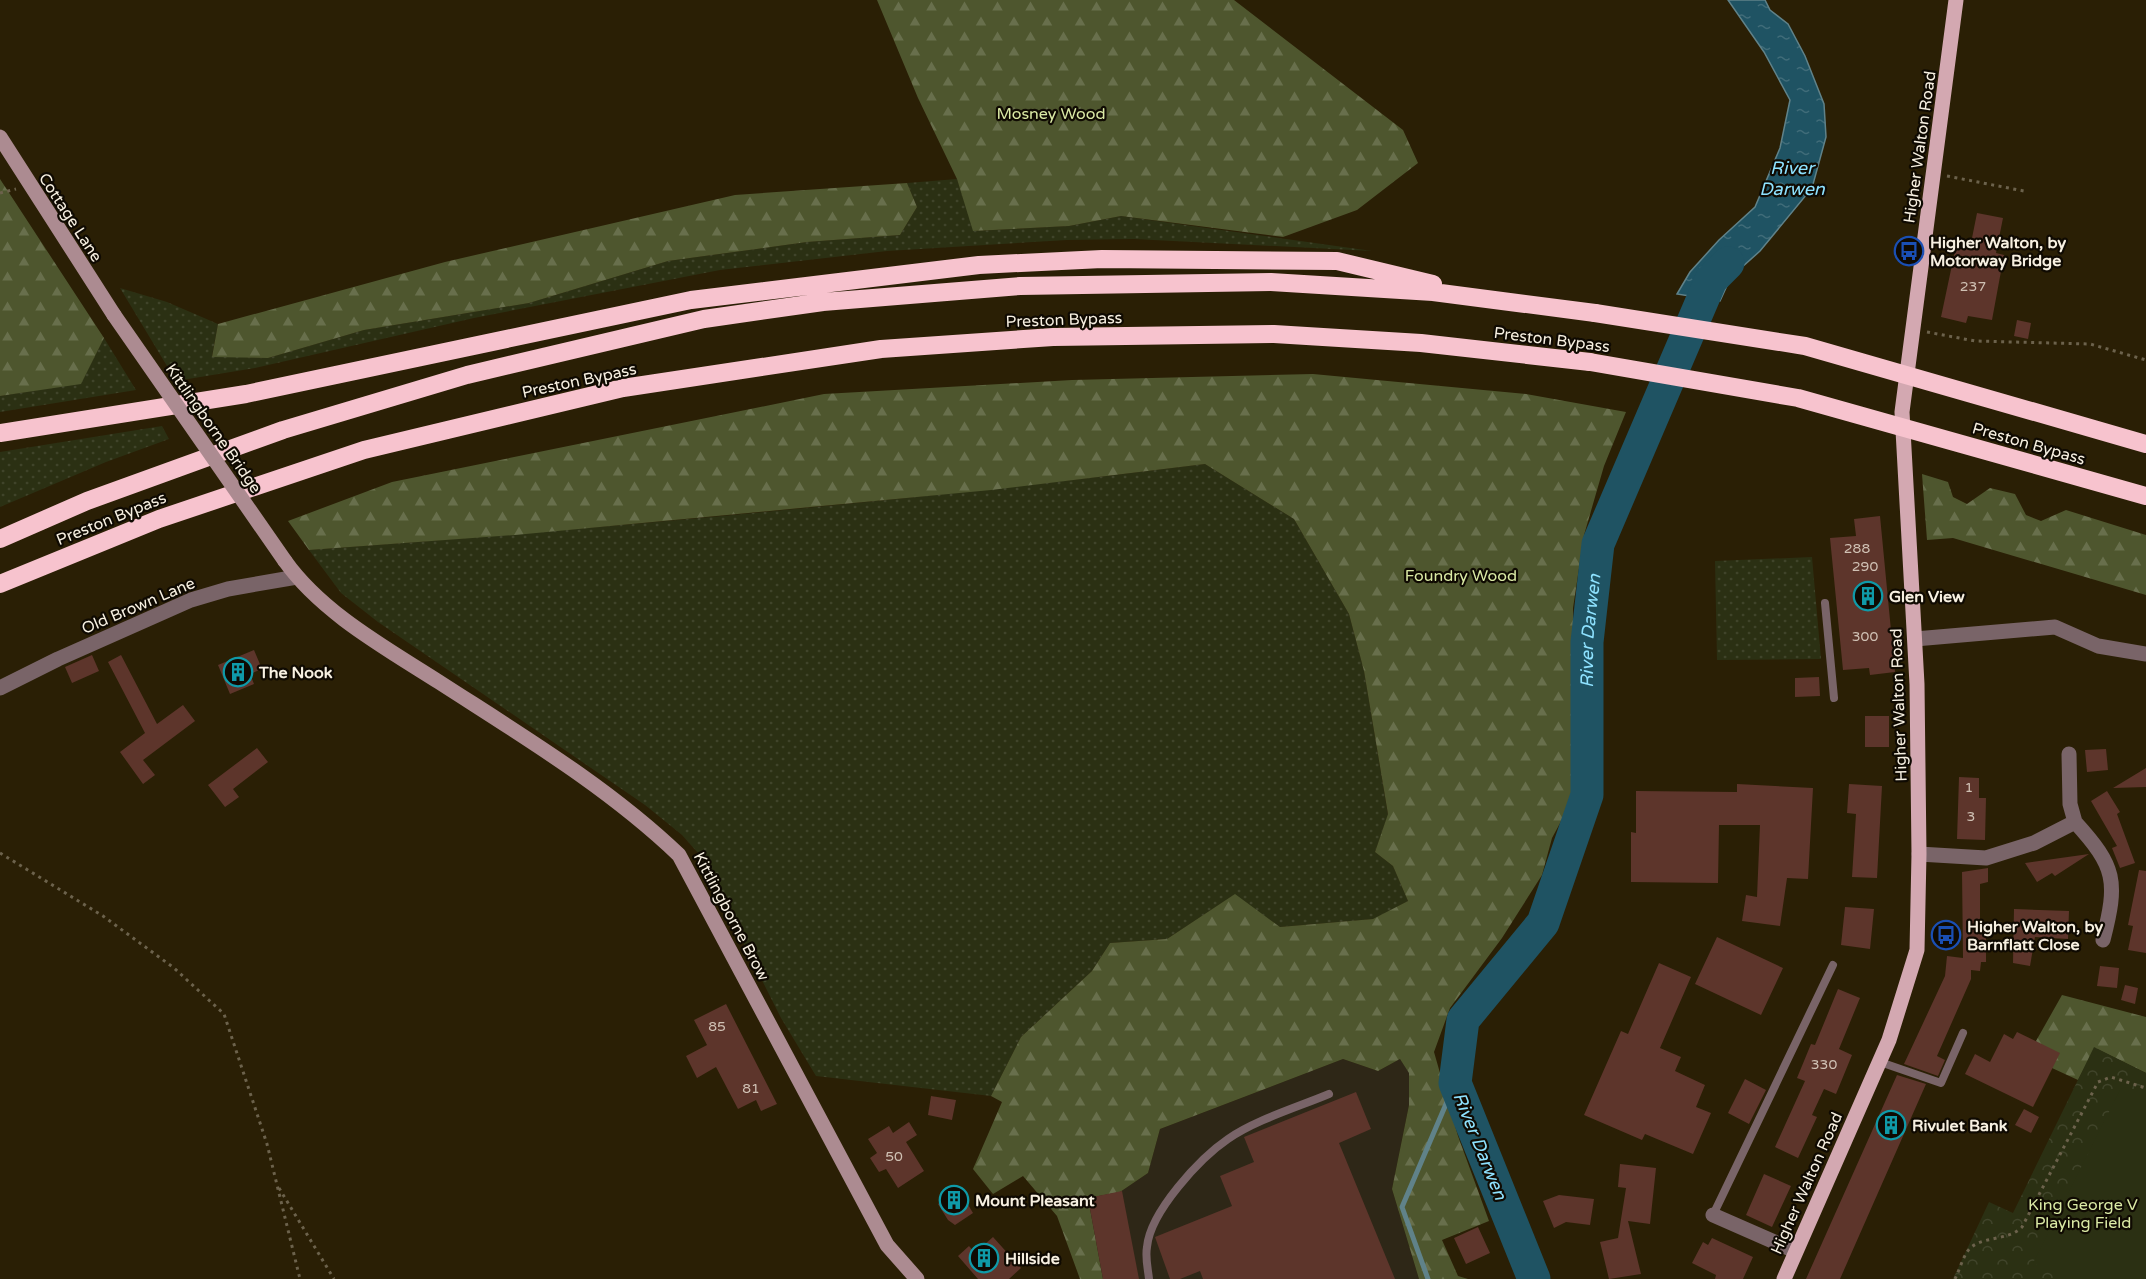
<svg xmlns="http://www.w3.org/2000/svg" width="2146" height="1279" viewBox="0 0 2146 1279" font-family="'Varela Round',sans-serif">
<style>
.industrial{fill:#2e2717}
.grass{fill:url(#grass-dots)}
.forest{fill:url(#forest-firs)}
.park{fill:url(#park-crowns)}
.garden{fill:#2b3013}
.water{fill:url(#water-ripples);stroke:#608289;stroke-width:1.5}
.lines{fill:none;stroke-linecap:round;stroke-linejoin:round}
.stream{stroke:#608289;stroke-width:5}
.river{stroke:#1f5363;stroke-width:33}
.building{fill:#5d352b}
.path{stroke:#6c624c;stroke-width:3;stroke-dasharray:3 4.5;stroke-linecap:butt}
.lane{stroke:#796468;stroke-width:8}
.street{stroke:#796468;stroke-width:15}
.secondary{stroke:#ac8b91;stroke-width:15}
.primary{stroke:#d3a8b1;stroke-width:15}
.highway{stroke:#f7c3ce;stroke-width:18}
.secondary-bridge{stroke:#ac8b91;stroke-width:15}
.highway-bridge{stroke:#f7c3ce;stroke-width:18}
.labels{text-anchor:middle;stroke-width:4.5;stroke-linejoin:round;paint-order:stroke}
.number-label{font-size:14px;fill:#d0c1b4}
.park-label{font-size:16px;fill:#dbeaa5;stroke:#0f0a02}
.street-label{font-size:16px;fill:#f7f0e1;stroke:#0f0a02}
.poi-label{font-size:16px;font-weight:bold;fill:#f7f0e1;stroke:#0f0a02;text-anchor:start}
.water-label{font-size:18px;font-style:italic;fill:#8ee2ff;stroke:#0f0a02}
</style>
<defs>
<pattern id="grass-dots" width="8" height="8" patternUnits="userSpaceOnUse" patternTransform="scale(1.5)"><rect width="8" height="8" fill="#2b3013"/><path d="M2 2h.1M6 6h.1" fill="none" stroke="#40442a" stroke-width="1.8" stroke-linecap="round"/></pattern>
<pattern id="forest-firs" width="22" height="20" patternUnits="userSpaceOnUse" patternTransform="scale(1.5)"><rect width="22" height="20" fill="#4e562e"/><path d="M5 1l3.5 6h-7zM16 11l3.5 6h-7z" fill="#686f4c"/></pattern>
<pattern id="park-crowns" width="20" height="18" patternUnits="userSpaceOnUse" patternTransform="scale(1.5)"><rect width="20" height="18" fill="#2b3013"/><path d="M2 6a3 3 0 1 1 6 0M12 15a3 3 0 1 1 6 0" fill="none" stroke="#40442a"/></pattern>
<pattern id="water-ripples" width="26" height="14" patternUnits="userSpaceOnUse" patternTransform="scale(1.5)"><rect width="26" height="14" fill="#1f5363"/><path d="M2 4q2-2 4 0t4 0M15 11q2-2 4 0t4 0" fill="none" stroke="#406c79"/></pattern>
</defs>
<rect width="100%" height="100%" fill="#2a1f05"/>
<path class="industrial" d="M1343 1059 1378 1071 1400 1059 1409 1072V1105L1392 1189 1419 1279H1103L1088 1198 1120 1192 1148 1173 1160 1129Z"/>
<path class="grass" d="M957 179 974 231 1069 226 1121 216 1372 251 1134 239 1067 240 887 251 720 270 474 318 255 368 176 381 120 288 167 302 218 324 212 356 268 358 364 330 529 303 668 261 807 242 900 235 917 207 907 183Z
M104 338 136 390 0 412V396L81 383Z
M162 426 169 439 106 462 0 507V452Z
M1205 464 1294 519 1349 614 1364 671 1388 815 1375 852 1393 866 1408 901 1374 919 1280 927 1234 895 1167 939 1110 943 1092 971 1021 1037 991 1096 816 1076 781 1018 698 853 682 835 645 805 378 622 341 593 309 550C608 528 907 501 1205 464Z
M1812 557 1821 659 1717 660 1715 561Z"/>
<path class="forest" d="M877 0H1234L1403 130 1418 163 1357 210 1283 237 1121 216 1069 226 973 231 957 179 918 98Z
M0 179 104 338 81 384 0 396Z
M907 183 917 207 900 235 807 242 668 261 529 303 364 330 268 358 212 357 218 324 445 262 735 195Z
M1313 374 1526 394 1626 412 1604 466 1584 535 1573 608V799L1552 838 1542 875 1502 938 1450 1008 1434 1052 1458 1136 1489 1221 1442 1240 1458 1276 1468 1279H1419L1392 1189 1409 1105V1073L1400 1059 1378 1071 1343 1059 1160 1129 1148 1173 1120 1192 1088 1198 1103 1279H1080L1057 1216 1023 1176 993 1194 973 1169 1002 1102 991 1096 1021 1037 1092 971 1110 943 1167 939 1235 894 1280 927 1373 919 1408 901 1393 866 1375 852 1388 814 1364 671 1349 614 1294 519 1205 464 991 490 515 535 309 550 288 521 392 482 824 394 1072 380Z
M1922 474 1948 482 1953 497 1967 504 1990 488 2015 494 2026 515 2041 521 2066 510 2146 535V595L1953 538 1927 540Z
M2062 995 2146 1017V1073L2095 1048 2078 1080 2052 1068 2036 1041Z"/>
<path class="park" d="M2094 1047 2146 1073V1279H1953L1989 1202 2013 1213Z"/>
<path class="garden" d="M2120 1090 2146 1103V1279H2065L2033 1263Z"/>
<path class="water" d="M1728 0H1765L1770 10 1788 24 1805 56 1824 104 1826 137 1812 188 1760 251 1731 277 1720 301 1677 294 1690 272 1719 240 1755 207 1780 148 1790 100 1764 52Z"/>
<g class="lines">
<path class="stream" d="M1428 1279 1402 1207 1455 1083"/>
<path class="river" id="s1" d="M1534 1279 1455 1083 1463 1020 1543 923 1587 795V642L1598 544 1711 280 1728 263"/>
</g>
<path class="building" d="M1977 213 2003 218 1996 253 2004 255 1992 320 1968 316 1966 323 1941 317 1956 246 1970 248Z
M2017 320 2031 323 2028 339 2014 336Z
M1880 516 1895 672 1870 675 1869 668 1843 670 1830 538 1856 536 1854 519Z
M254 650 262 669 250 674 254 684 230 694 218 665Z
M92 655 99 671 72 683 65 667Z
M121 655 157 724 183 705 195 721 143 760 155 775 143 784 120 752 145 733 108 662Z
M1819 677 1820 696 1795 697V678Z
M1865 716H1889V747H1865Z
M257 748 268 762 233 789 239 797 225 807 208 785Z
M2106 749 2108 770 2087 772 2085 750Z
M2146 768V787L2113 788Z
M1959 777 1979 778V798H1986L1985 840 1957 839Z
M1737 784 1813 788 1808 879 1787 878 1780 926 1742 921 1746 895 1757 897 1760 825H1719L1718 883 1631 882V832L1636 833V791L1737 792Z
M1849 784 1882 786 1877 878 1852 877 1856 814 1847 813Z
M2107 791 2120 812 2117 814 2135 863 2120 868 2112 848 2117 846 2091 801Z
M2089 854 2055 876 2052 873 2037 882 2025 863Z
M1988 868V882L1980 884V933H1986V962H1981L1980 971 1971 970V979L1937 1056 1945 1060 1938 1076 1904 1064 1945 976 1947 956 1963 958 1962 872Z
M2139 870 2146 871V953L2128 950 2133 926 2128 925Z
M1845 907 1874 909 1870 949 1841 945Z
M2014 909 2069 911 2068 939 2035 937 2030 966 2013 963Z
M1717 937 1783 968 1761 1015 1695 984Z
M1659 963 1691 977 1660 1048 1681 1057 1675 1071 1705 1085 1696 1107 1711 1113 1693 1154 1645 1134 1642 1140 1584 1115 1621 1031 1628 1034Z
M2100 966 2119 968 2117 988 2097 986Z
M2125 985 2138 988 2135 1004 2121 1000Z
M1838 989 1860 998 1839 1049 1852 1055 1836 1094 1824 1089 1812 1115 1817 1117 1798 1158 1775 1147 1805 1081 1797 1078 1811 1044 1815 1045Z
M726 1004 777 1104 761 1111 756 1100 738 1109 716 1067 697 1078 686 1056 707 1045 694 1020Z
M2017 1032 2060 1053 2033 1107 1965 1074 1975 1054 1990 1062 2004 1034 2013 1039Z
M1897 1075 1926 1084 1840 1279H1806Z
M1745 1079 1766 1090 1749 1124 1728 1113Z
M1356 1092 1371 1129 1339 1143 1395 1279H1203L1200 1271 1180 1279H1170L1155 1237 1232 1206 1220 1176 1254 1162 1244 1137Z
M931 1096 956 1100 952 1120 928 1115Z
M2024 1109 2039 1117 2031 1133 2015 1125Z
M909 1122 917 1135 906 1142 924 1171 898 1188 886 1169 879 1172 870 1158 877 1153 868 1139 889 1126 893 1133Z
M1620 1164 1656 1168 1650 1224 1628 1221 1641 1274 1609 1279 1600 1242 1618 1238 1626 1188 1618 1187Z
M1764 1174 1791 1186 1772 1227 1746 1215Z
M958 1188 973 1213 955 1225 948 1220 938 1204Z
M1122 1191 1139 1279H1103L1088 1198Z
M1559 1195 1594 1199 1590 1225 1566 1222 1554 1228 1543 1201Z
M1478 1227 1490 1253 1466 1264 1454 1238Z
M993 1237 1021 1268 1009 1279H978L958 1256 969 1246 975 1253Z
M1712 1238 1753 1257 1743 1279H1715L1716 1275 1692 1263 1703 1242 1708 1245Z"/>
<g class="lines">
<path class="path" d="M1947 176 2024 191
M0 193 16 189
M1927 332 1975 341 2090 344 2146 360
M0 853 103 916 174 968 224 1014 267 1144 300 1279
M279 1188 334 1279
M1955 1279C1959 1271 1962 1260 1967 1252 1978 1235 2008 1242 2022 1227L2098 1082 2111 1077 2146 1088"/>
<path class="lane" d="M1825 603 1834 698
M1880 1062 1941 1083 1963 1033
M1713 1215 1833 965
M1149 1279C1148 1269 1145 1258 1147 1247 1150 1212 1200 1158 1228 1139 1255 1120 1298 1107 1329 1094"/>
<path class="street" d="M1915 639 2055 627 2098 646 2146 654
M0 688 58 659 191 600 228 589 297 577
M2069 754 2070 804 2075 822
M1919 854 1986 858 2034 843 2075 822C2116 867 2118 881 2103 940
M1713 1215 1795 1251"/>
<path class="secondary" d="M0 137 114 315
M285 561C322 613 386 648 439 682 521 735 608 787 679 855L887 1245 917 1279"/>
<path class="primary" d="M1784 1279 1889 1040 1917 950 1919 854 1917 684 1902 412 1956 0"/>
<path class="highway" d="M0 433 246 394 691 300 979 265 1102 259 1337 261 1433 284
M0 539 87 501 283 430 467 375 704 319 823 302 1020 286 1271 282 1433 292 1595 313
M0 584 159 519 364 450 623 388 881 349 1053 337 1274 334 1421 343 1590 362"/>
<path class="secondary-bridge" d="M114 315 285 561"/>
<path class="highway-bridge" d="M1595 313 1805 346 2146 444
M1590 362 1798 398 2146 496"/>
</g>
<defs>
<g id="bus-ring" transform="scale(1.5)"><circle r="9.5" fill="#0f0a02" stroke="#1a4fb4" stroke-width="1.5"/><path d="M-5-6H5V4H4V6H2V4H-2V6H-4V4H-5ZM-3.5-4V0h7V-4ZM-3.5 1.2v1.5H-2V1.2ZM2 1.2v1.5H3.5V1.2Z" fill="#1a4fb4"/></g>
<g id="building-ring" transform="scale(1.5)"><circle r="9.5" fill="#0f0a02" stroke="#0f9aa8" stroke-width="1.5"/><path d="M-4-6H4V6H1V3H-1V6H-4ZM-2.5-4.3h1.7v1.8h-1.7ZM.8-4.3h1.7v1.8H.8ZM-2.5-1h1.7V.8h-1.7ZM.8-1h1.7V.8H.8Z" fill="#0f9aa8"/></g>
</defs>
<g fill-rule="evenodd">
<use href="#bus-ring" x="1909" y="251"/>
<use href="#building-ring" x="1868" y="596"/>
<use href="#building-ring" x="238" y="672"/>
<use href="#bus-ring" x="1946" y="935"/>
<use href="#building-ring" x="1891" y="1125"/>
<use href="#building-ring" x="954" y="1200"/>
<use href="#building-ring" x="984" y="1258"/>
</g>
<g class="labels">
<g class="number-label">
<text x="1973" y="291">237</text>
<text x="1857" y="553">288</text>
<text x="1865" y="571">290</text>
<text x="1865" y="641">300</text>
<text x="1969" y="792">1</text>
<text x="1971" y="821">3</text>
<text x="717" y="1031">85</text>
<text x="1824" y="1069">330</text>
<text x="751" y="1093">81</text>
<text x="894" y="1161">50</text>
</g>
<g class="park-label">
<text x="1051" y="119">Mosney Wood</text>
<text x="1461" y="581">Foundry Wood</text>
<text x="2083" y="1210">King George V<tspan x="2083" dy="18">Playing Field</tspan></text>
</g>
<g class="street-label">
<text transform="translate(1919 147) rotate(-82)" y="6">Higher Walton Road</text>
<text transform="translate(71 217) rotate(57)" y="6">Cottage Lane</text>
<text transform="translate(1064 319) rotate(-2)" y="6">Preston Bypass</text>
<text transform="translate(1552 339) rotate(7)" y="6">Preston Bypass</text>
<text transform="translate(579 380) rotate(-12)" y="6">Preston Bypass</text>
<text transform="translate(214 428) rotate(55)" y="6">Kittlingborne Bridge</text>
<text transform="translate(2029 443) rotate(16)" y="6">Preston Bypass</text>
<text transform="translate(111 518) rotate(-22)" y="6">Preston Bypass</text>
<text transform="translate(138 605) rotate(-23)" y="6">Old Brown Lane</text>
<text transform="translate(1898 705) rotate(-92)" y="6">Higher Walton Road</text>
<text transform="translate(732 916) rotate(62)" y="6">Kittlingborne Brow</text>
<text transform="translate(1806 1183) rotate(-66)" y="6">Higher Walton Road</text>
</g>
<g class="poi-label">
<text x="1930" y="248">Higher Walton, by<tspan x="1930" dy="18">Motorway Bridge</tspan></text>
<text x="1889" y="602">Glen View</text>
<text x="259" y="678">The Nook</text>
<text x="1967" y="932">Higher Walton, by<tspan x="1967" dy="18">Barnflatt Close</tspan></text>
<text x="1912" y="1131">Rivulet Bank</text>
<text x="975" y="1206">Mount Pleasant</text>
<text x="1005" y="1264">Hillside</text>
</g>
<g class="water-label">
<text x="1792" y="174">River<tspan x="1792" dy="21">Darwen</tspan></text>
<text dy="6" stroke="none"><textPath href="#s1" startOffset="700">River Darwen</textPath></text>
<text transform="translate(1480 1146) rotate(68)" y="6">River Darwen</text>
</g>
</g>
</svg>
